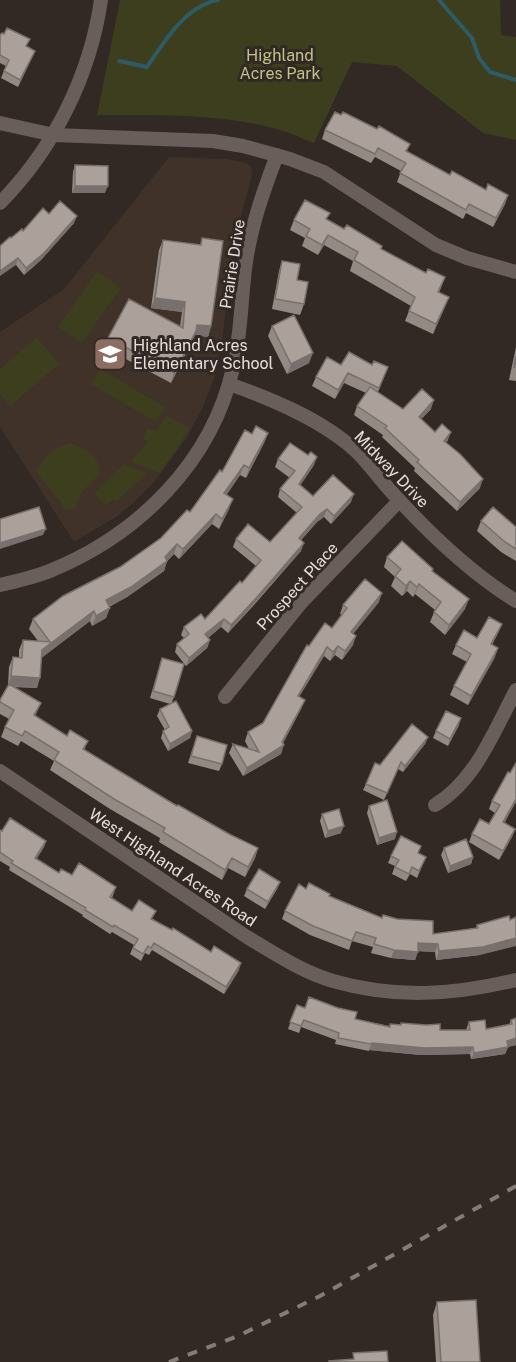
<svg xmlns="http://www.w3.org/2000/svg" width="516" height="1362" viewBox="0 0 516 1362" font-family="'Public Sans',sans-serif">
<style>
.built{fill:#403129}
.green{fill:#3c3e1e}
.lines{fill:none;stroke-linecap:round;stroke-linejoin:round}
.stream{stroke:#2f5b67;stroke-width:4}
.minor{stroke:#695e59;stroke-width:14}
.rail{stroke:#857c79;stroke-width:4;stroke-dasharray:10 10;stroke-linecap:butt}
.wall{fill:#938a84}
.shaded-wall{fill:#78706c}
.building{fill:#aba09a;stroke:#78706c;stroke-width:1.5}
.labels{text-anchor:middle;stroke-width:6;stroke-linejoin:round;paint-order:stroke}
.park-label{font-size:16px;fill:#c0c486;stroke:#322925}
.street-label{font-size:16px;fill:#e6dfdc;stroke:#322925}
.poi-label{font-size:16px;fill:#e6dfdc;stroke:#322925;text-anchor:start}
</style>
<rect width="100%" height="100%" fill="#322925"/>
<path class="built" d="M169 157 227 159 246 163 252 167 251 178 233 247 222 342 214 379 202 409 187 437 155 481 134 502 116 517 74 542 0 427V332L64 289Z"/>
<path class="green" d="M120 0H500L501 35 516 37V140L483 133 397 66 352 62 314 143C303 139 292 133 280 130 221 113 158 115 97 115Z
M97 271 121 288 82 343 58 327Z
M37 337 59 364 10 406 0 394V369Z
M100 369 165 407 156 422 91 384Z
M166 415 189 428 177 449 159 473 130 462 147 443 143 438 147 429 156 431Z
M70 443C86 449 100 455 100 474 90 484 77 493 77 508L64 510 62 504 36 472C44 455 53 448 70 443Z
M124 464 147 473 117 501 113 500 106 506 94 493Z"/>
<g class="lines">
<path class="stream" d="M439 0 472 38 479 58 490 72 516 80
M119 61 147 67C164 42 185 6 218 0"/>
<path class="minor" d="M0 123 54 135 213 141 243 146 290 159 324 172 436 245 467 258 516 272
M0 203C54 148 90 76 101 0
M229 384C272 399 323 420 357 452 372 467 384 485 399 500 434 538 472 574 516 601
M0 585C17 581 36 577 52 570 139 534 212 462 233 368 241 336 241 302 245 269 250 229 263 192 277 155
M225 697 300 604 399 501
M0 771 247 937C274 953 302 972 333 981 396 999 453 995 516 980
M435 805C476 780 494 731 516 690"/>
<path class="rail" d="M169 1362 238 1336 320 1296 516 1186"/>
</g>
<path class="wall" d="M0 35 35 51 18 87 1 78 6 66 0 63Z
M377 129 410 144 407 151 450 175 486 190 508 195 505 204 493 227 466 213 463 219 397 182 401 171 375 157 371 163 322 139 325 130Z
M75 165 105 193H72L73 172Z
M49 214 74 223 41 260 24 275 16 265 11 238Z
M294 220H327L344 229 382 246 381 249 426 273 445 277 439 293 449 297 433 334 405 321 411 306 350 271 353 261 324 245 318 255 302 246 305 238 290 230Z
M202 238 211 326 208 337 195 335 171 383 105 348 108 338 180 326 182 312 151 308 159 250 163 240 200 245Z
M282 261 304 304 300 315 272 309 279 271Z
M272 326 309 363 287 374 268 336Z
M516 347V381L509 380Z
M341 365H372L388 367 378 392 403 409H431L421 419 435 432 448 440 446 443 480 488 457 511 414 471 415 468 382 437 383 435 354 415 357 406 366 393 344 383 335 399 312 386 316 377Z
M268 433 264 443 246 478 240 475 227 494 229 509 219 529 212 524 179 559 174 554 167 561 164 571 127 597 109 607 106 618 92 626 90 621 42 657 37 688 12 687 41 703 35 716 67 736 88 741 84 750 177 806 229 834 258 848 255 858 245 877 228 868 222 880 159 842 160 838 110 809 50 770 54 761 21 741 18 746 1 737 5 727 9 719 0 714V700L8 686 9 667 13 657 19 658V650L23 640 38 641 29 629 33 619 120 567 161 538 190 512 252 434Z
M278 459 314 465 300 485 313 496 351 502 331 524 324 517 317 522 301 540V551L254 605 228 633 221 627 208 638 210 640 207 648 186 666 175 652 177 644 184 638 181 635 184 627 205 619 242 583 256 566 233 547 236 539 270 542 297 513 278 497 280 489 290 478 275 467Z
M481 521 516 527V561L501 552 477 531Z
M387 557 432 571 465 609 445 635 430 622 435 610 415 594 413 597 407 591 402 596 391 586 395 577 384 567Z
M379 602 353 634V645L342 660 335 655 330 661 324 656 299 697 301 709 283 743 281 754 243 776 229 753 233 744 249 749 245 741 248 732 263 723 309 646 332 628 342 615 340 614 343 605Z
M502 624 498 633 492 645 495 657 468 705 450 695 454 686 467 662 452 654 456 645 477 638Z
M162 658 174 697 172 702 192 731 190 738 168 751 161 738 163 731 165 730 157 716 160 709 170 704 150 698Z
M459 725 448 746 433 738 436 731Z
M197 736 222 764 219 771 188 763Z
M428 737 425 744 403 772 398 769 384 800 363 790 366 784 380 765Z
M510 773 505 823 515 829 512 837 499 860 469 842 472 834 489 824 495 813 489 809 492 801Z
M369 806 395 839 377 845 367 813Z
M322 814 341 833 325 838 320 821Z
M0 830 46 841 44 847 36 859 59 873 72 875 116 887 112 898 132 911 153 919 239 970 224 994 152 950 149 955 145 953 141 961 130 954 134 945 112 932 110 934 82 916 83 915 9 870 10 867 0 861Z
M444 848 473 857 471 864 448 873 441 855Z
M419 853 426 857 417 878 410 874 406 881 392 874 395 866 388 863 391 856Z
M280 882 277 889 265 909 244 896 247 889Z
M306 889 329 896 382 918 433 934 476 928 477 925 480 955 436 960 435 952 418 951 415 960 391 958 371 953 373 947 352 941 349 950 310 935 282 919 285 911Z
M297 1005 305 1008 389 1026 401 1025V1023L440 1030H466L469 1022 486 1029 509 1025 511 1020 516 1018V1045L508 1047 505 1054 471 1059 470 1054 421 1055 369 1050V1051L335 1044 336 1040 301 1027 299 1033 288 1029Z
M437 1302 480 1362H436L433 1315Z"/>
<path class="shaded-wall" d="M35 51 32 58 18 87 20 80Z
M75 186H108L105 193H72Z
M508 195 505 204 493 227 496 218Z
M77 216 74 223 41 260 24 275 26 268Z
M328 235 324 245 318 255 322 245Z
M18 258 16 265 0 276V271Z
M449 297 445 307 433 334 436 324Z
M155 298 185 302 182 312 151 308Z
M197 325 211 326 208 337 195 335 171 383 174 373Z
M313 353 309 363 287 374 291 364Z
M348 373 344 383 335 399 338 390Z
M434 400 431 409 415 426 419 417Z
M451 432 448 440 440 450 444 441Z
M268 433 264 443 246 478 249 468Z
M317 457 314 465 296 492 299 484Z
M244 465 240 475 221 503 224 493Z
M483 479 480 488 457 511 460 502Z
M354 494 351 502 331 524 334 516Z
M233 499 229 509 219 529 222 519Z
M327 509 324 517 317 522 296 546 299 538 320 514Z
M216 514 212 524 179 559 183 549Z
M46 529 43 535 0 549V543Z
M304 543 301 551 228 633 231 625Z
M177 544 174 554 167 561 164 571 127 597 102 610 106 600 165 557Z
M410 581 407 591 402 596 406 586Z
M419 584 415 594 413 597 417 587Z
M382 593 379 602 347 641 351 632Z
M469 599 465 609 445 635 449 625Z
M110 608 106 618 92 626 96 616Z
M94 611 90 621 39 660 42 650Z
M224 619 221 627 202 642 205 634Z
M502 624 498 633 487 653 491 644Z
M356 636 353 645 342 660 345 651Z
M210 640 207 648 186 666 189 658Z
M338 646 335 655 330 661 333 652Z
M327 647 324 656 294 705 298 696Z
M498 648 495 657 468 705 471 696Z
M11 676 40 678 37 688 8 686Z
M305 700 301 709 281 747 284 745 281 754 243 776 247 768 282 742Z
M461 718 459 725 448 746 450 739Z
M192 731 190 738 168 751 170 744Z
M428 737 425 744 403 772 405 766Z
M516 799V802L500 831 503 822Z
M344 826 341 833 325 838 328 831Z
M515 829 512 837 499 860 503 851Z
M397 832 395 839 377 845 379 838Z
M46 841 44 847 33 865 35 858Z
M258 848 255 858 245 877 248 867Z
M473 857 471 864 448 873 450 866Z
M232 858 228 868 222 880 225 870Z
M280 882 277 889 265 909 268 902Z
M516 938V946L480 955 436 960 439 951Z
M418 943 438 944 435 952 415 951Z
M394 950 418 952 415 960 391 958Z
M241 963 239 970 224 994 226 987Z
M516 1038V1045L504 1047 507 1041Z
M372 1043 473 1047 470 1054 421 1055 369 1050Z
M508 1047 505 1054 471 1059 474 1053Z"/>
<path class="building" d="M7 28 30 39 26 46 35 51 20 80 4 71 9 60 0 55V35L2 33 4 34Z
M335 112 341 115 343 112 377 129 379 126 410 144 406 151 450 175 452 171 486 190 488 184 508 195 496 218 469 204 466 210 400 173 406 163 378 148 375 154 325 130Z
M75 165 108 166V186H75Z
M305 200 330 213 326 219 344 229 347 225 382 246 381 249 426 273 428 269 445 277 438 292 449 297 436 324 409 311 415 297 354 260 358 252 328 235 322 245 306 236 310 229 294 220Z
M60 201 77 216 44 253 26 268 18 258 0 271V246L10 237 11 238 22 229 23 231 43 208 49 214Z
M202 238 223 241 211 326 197 325 196 331 174 373 108 338 129 299 183 328 185 302 155 298 163 240 201 245Z
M282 261 300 264 297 280 308 282 304 304 275 299Z
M294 315 313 353 291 364 272 326Z
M349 352 372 365 374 361 388 367 379 388 348 373 338 390 316 377 327 357 341 365Z
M516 356V367H514Z
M370 387 403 409 422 389 434 400 419 417 435 432 442 424 451 432 444 441 460 454 483 479 460 502 417 462 419 460 385 428 387 426 357 406Z
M256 426 268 433 249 468 244 465 224 493 233 499 222 519 216 514 183 549 177 544 165 557 167 561 131 587 106 600 110 608 96 616 94 611 42 650 40 678 11 676 13 657 22 658 23 640 50 642 33 619 63 596 120 567 161 538 187 510 190 512 220 470 222 472 245 430 252 434Z
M290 443 308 455 311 452 317 457 299 484 313 496 333 475 354 494 334 516 327 509 320 514 299 538 304 543 257 597 231 625 224 619 205 634 210 640 189 658 177 644 189 634 184 627 201 614 205 619 240 581 242 583 261 560 236 539 248 524 270 542 302 507 280 489 295 471 278 459Z
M39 507 46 529 0 543V519Z
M493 507 516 527V549L505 542 481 521Z
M402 541 433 569 432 571 469 599 449 625 434 612 441 602 419 584 417 587 410 581 406 586 395 576 401 569 387 557Z
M365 579 382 593 351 632 356 636 345 651 338 646 333 652 327 647 298 696 305 700 282 742 284 745 247 768 233 744 259 752 248 732 263 723 307 645 309 646 325 623 332 628 347 608 343 605Z
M489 617 502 624 491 644 498 648 471 696 454 686 471 654 456 645 464 630 477 638Z
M162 658 184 664 174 697 153 691Z
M9 684 41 703 34 715 67 736 70 730 88 741 83 749 177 806 178 805 229 834 258 848 248 867 232 858 225 870 163 832 165 828 114 799 54 760 59 752 25 731 22 736 5 727 14 710 0 702V700Z
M176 701 192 731 170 744 163 731 169 727 160 709Z
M446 711 461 718 450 739 436 731Z
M412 724 428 737 405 766 401 762 387 793 366 784 375 763 380 765Z
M197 736 227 745 222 764 191 756Z
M516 763V799L503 822 515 829 503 851 472 834 480 819 489 824 500 805 492 801 508 772 510 773Z
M387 800 397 832 379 838 369 806Z
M339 809 344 826 328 831 322 814Z
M10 818 46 841 35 858 59 873 61 869 72 875 79 863 116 887 110 897 132 911 139 900 156 911 151 919 172 930 173 928 211 952 214 946 241 963 226 987 154 943 151 948 148 946 143 954 133 948 138 939 114 925 113 927 85 910 86 908 11 863 13 861 0 852V830L2 831Z
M401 836 421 846 418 853 426 857 419 871 412 867 409 874 395 867 399 860 391 856Z
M466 839 473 857 450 866 444 848Z
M259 869 280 882 268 902 247 889Z
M309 883 330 894 329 896 382 918 383 915 397 919 433 921V934L478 928 477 925 509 916 510 920 516 917V938L483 947 439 951 438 944 418 943V952L394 950 374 944 376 938 356 932 352 941 313 926 285 911 299 884 306 889Z
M309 997 338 1008 357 1012 355 1019 390 1027V1024L401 1025V1023L426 1025 440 1024V1030H470L469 1022 485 1020 486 1029 512 1024 511 1020 516 1018V1038L507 1041 508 1047 474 1053 473 1047 424 1048 372 1043 371 1044 338 1038 339 1033 304 1020 301 1026 290 1022 297 1005 305 1008Z
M476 1300 480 1362H441L437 1302Z
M387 1351 388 1362H329V1361L354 1359 353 1353Z"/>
<defs>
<g id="school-square" transform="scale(1.725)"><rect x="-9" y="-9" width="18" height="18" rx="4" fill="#8d6e63" stroke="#322925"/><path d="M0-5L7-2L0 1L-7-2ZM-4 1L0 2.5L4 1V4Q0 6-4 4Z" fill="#fff"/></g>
</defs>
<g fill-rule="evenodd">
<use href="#school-square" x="110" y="354"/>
</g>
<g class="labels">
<g class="park-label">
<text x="280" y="61">Highland<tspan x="280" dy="18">Acres Park</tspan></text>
</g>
<g class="street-label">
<text transform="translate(232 264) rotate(-81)" y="6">Prairie Drive</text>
<text transform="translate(392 469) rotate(46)" y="6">Midway Drive</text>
<text transform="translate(297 586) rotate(-48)" y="6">Prospect Place</text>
<text transform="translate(173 867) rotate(34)" y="6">West Highland Acres Road</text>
</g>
<g class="poi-label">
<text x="133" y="351">Highland Acres<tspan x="133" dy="18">Elementary School</tspan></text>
</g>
</g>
</svg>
